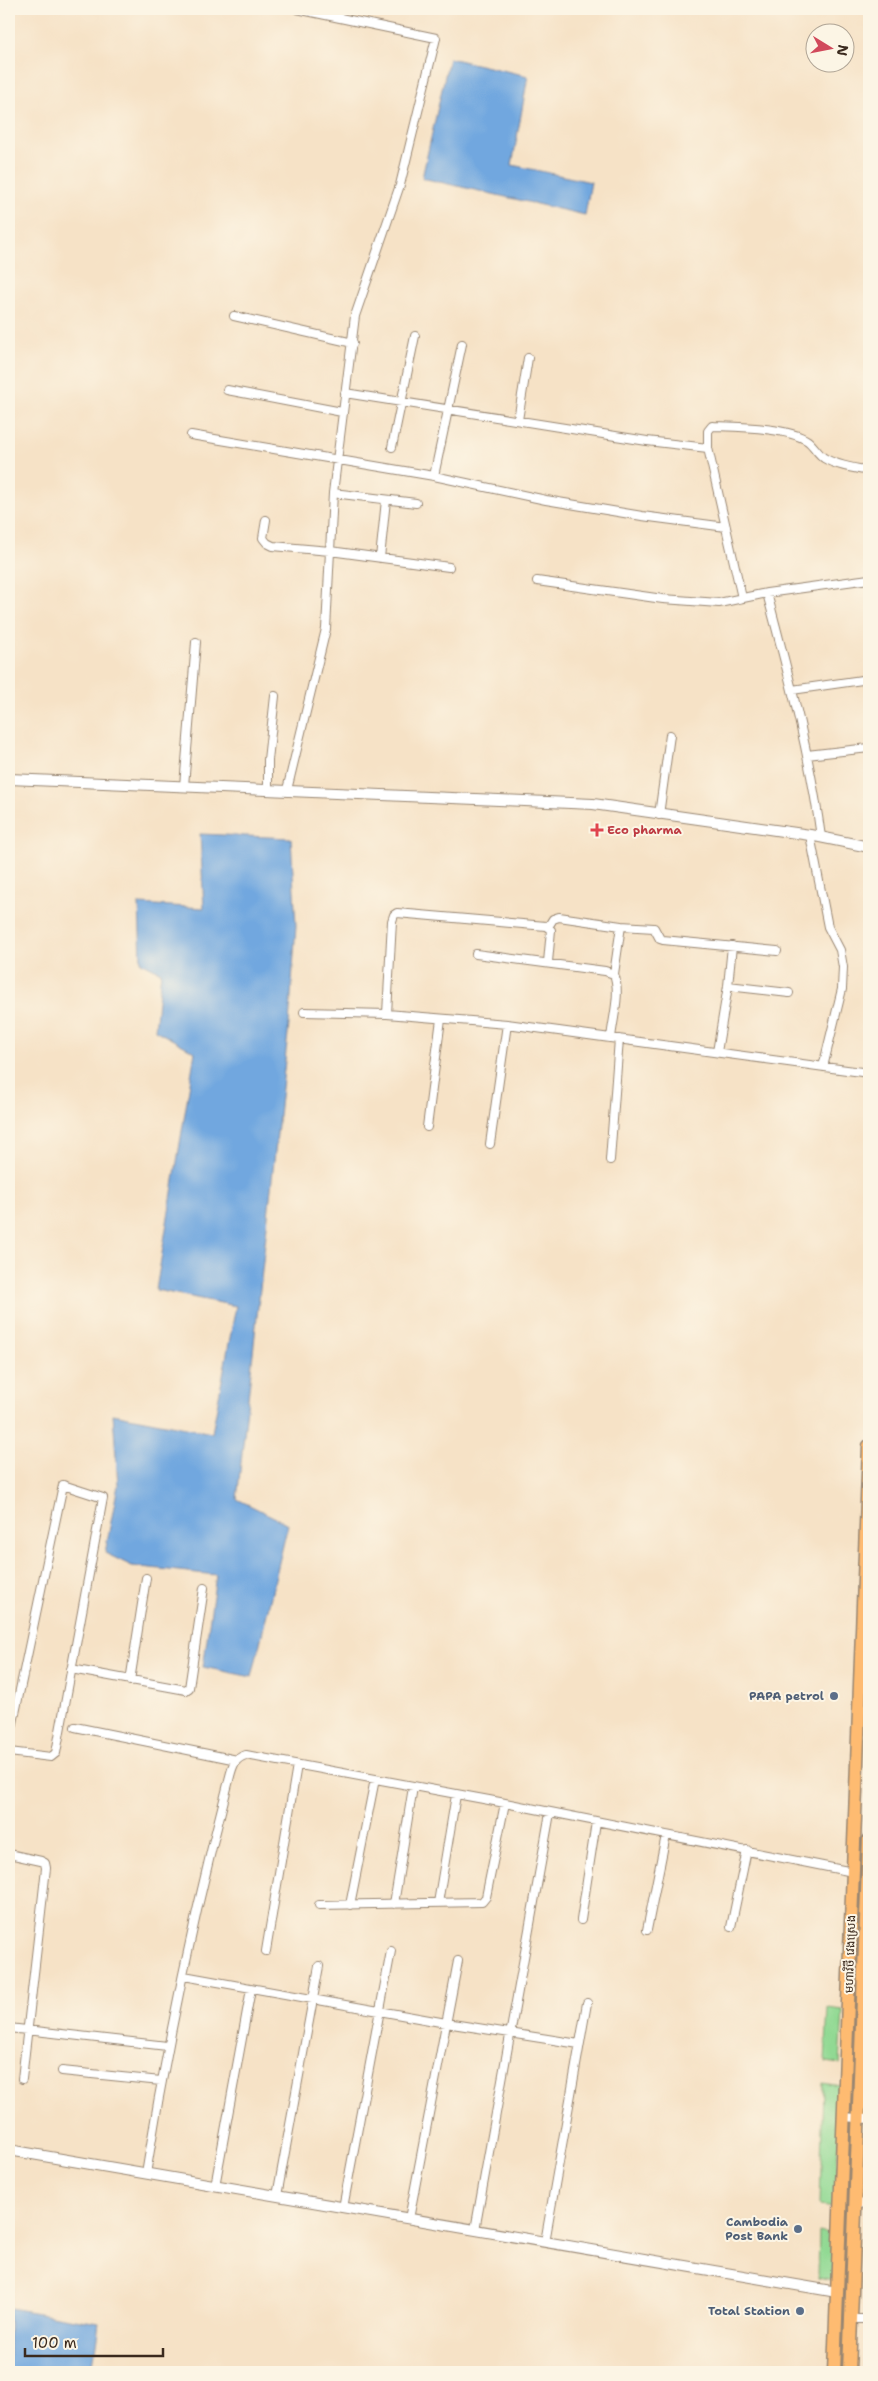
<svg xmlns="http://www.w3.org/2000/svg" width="878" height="2381" viewBox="0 0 878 2381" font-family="'Shantell Sans','Noto Sans Khmer',sans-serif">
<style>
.green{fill:#91d993;stroke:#668258}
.water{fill:#71a7df;stroke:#56687e}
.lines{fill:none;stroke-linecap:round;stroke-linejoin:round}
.minor-casing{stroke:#988672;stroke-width:10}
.tertiary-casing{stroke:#988672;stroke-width:12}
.primary-casing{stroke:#988672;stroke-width:15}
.minor{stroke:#fff;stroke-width:8}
.tertiary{stroke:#fff;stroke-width:10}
.primary{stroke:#febb71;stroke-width:12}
.health-dot{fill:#e0444e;stroke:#fcf5e5;stroke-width:2}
.service-dot{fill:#5c6f8a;stroke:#fcf5e5;stroke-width:2}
.labels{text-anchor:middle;stroke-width:4;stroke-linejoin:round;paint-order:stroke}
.health-label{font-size:12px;font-weight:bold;fill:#be3a42;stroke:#fcf5e5;text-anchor:start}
.service-label{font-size:12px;font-weight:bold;fill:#4e5e75;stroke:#fcf5e5;text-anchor:end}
.street-label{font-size:12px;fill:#3b2a1e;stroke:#fcf5e5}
</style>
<rect width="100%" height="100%" fill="#fcf5e5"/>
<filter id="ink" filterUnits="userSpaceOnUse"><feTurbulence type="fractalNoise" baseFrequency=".02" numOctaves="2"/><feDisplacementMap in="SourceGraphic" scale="10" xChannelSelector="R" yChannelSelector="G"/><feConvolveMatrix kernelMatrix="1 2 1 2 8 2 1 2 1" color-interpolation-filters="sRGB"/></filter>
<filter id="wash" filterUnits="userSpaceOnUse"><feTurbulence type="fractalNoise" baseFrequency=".0096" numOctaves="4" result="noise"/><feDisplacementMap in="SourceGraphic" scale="20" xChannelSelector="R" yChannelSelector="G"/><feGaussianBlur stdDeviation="1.12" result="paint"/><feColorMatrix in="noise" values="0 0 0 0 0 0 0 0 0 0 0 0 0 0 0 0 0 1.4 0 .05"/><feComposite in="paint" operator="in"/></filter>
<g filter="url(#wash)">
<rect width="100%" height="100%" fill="#f6e2c6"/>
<path class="green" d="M828 2008 843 2010 840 2064 825 2062Z
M823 2083 840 2086 836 2207 820 2205Z
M819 2231 835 2234 833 2281 818 2278Z"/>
<path class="water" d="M449 58 528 76 512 165 591 182 585 215 422 178Z
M200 834 291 838 296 926 289 1024 237 1499 288 1524 252 1677 203 1667 216 1575 132 1566 105 1553 118 1485 113 1414 212 1433 236 1306 156 1290 195 1052 155 1030 161 972 141 962 139 904 204 908Z
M9 2308 99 2323 92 2372H9Z"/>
</g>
<g filter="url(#ink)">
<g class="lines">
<g class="minor-casing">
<path id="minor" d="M234 316 353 343
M227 390 342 412
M345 393 647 441 708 448V431L712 426C737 427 787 427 808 441 814 446 818 454 824 458 837 466 855 468 869 471
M518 420 528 358
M191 435 434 476 546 500 642 516 726 527
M392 447 415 336
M708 448 742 598
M434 476 462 344
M333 493 416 503
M266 520 263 538 267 543 273 546 330 551 449 567
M380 558 386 500
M537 581 663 599 719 603 767 593 869 579
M767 593C788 673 810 754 821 837
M792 690 869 679
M807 755 869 748
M184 786 196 642
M268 788V760L275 696
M287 790 326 629 333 493 355 316 400 185 436 38 297 9
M659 815 670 735
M810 835 828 927 840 950 843 967 842 989 823 1067
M548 927 553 919 559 917 621 926 654 928 660 939 663 940 777 951
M476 954 605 971 614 974C621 993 613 1018 611 1038
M614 974 621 926
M728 986 789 993
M304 1012 387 1014 507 1024 869 1073
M387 1014 392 921 394 915 397 913 546 926 551 930 548 962
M717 1052 728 986 732 946
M427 1127 441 1019
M490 1144 507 1024
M610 1160 619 1039
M71 1669 186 1690 189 1688 204 1588
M130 1681 146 1578
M75 1727 237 1760
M9 1742 63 1485 103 1498 56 1753 51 1757 9 1752
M9 1854 41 1861 45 1863 46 1868 22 2079
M438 1903 456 1795
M394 1904 413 1787
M319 1905 482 1902 486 1897 505 1803
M350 1905 375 1779
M581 1920 596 1822
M731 1927 747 1850
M647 1930 666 1835
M266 1951 297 1765
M184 1976 446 2023 579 2044
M9 2028 167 2046
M62 2071 161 2081
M844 2117 869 2119
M146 2174C167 2041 195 1910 229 1780 232 1768 234 1758 246 1755L505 1803 853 1872
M215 2186 251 1989
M277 2196 319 1966
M856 2203 869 2204
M343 2208 391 1951
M409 2219 458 1961
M475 2230 550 1813
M545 2242 587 2003
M851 2319H869"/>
</g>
<g class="tertiary-casing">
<path id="tertiary" d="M9 779 593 804 810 835 869 847
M9 2150 837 2292"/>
</g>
<g class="primary-casing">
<path id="primary" d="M834 2372 869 1446
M849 2372 869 1839"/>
</g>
<use href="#minor" class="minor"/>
<use href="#tertiary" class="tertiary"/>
<use href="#primary" class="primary"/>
</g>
</g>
<path class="health-dot" d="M594.5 822.5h5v5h5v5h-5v5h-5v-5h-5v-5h5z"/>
<g class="service-dot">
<circle cx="834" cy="1696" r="5"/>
<circle cx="798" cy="2229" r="5"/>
<circle cx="800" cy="2311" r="5"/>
</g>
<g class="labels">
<g class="health-label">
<text x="607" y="834">Eco pharma</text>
</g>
<g class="service-label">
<text x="824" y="1700">PAPA petrol</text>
<text x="788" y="2226">Cambodia<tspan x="788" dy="14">Post Bank</tspan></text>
<text x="790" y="2315">Total Station</text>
</g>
<g class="street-label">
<text transform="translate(850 1954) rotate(-88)" y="4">មហាវិថី វេងស្រេង</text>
</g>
</g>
<rect width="878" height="2381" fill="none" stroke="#fcf5e5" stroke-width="30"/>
<g transform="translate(830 48) rotate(100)"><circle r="24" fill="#fcf5e5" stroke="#afa495"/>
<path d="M0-4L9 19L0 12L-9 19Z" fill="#d1495b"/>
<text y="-8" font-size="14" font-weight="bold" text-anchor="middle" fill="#3b2a1e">N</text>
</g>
<path d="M25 2348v8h138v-8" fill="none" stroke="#3b2a1e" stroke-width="2.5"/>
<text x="32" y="2348" font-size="15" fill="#3b2a1e" stroke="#fcf5e5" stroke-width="4" paint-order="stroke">100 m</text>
</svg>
